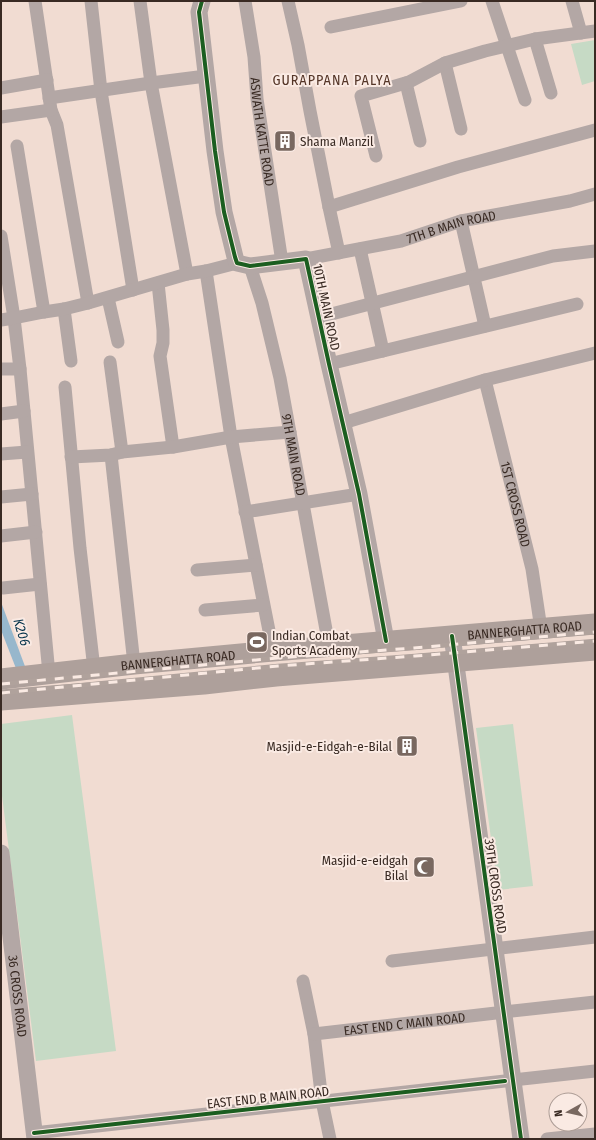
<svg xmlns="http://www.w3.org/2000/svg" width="596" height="1140" viewBox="0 0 596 1140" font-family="'Fira Sans Condensed',sans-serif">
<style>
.green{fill:#c6dac5}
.water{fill:#97b7cc}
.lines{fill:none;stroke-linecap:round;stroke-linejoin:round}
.minor{stroke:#b3a7a5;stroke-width:13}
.tertiary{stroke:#b3a7a5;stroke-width:17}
.primary{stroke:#aea09b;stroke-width:21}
.rail-casing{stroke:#b0a29c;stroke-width:4.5}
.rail{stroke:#faeae3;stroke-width:3;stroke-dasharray:9;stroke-linecap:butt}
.cycleway-casing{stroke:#faeae3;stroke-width:6}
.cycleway{stroke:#1b5e20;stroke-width:4}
.labels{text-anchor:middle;stroke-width:4;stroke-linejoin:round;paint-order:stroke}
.street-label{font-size:13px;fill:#392a23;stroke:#faeae3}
.poi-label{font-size:13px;fill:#392a23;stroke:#faeae3;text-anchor:start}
.neighbourhood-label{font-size:14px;letter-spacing:1px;fill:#543527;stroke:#faeae3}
.water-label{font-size:14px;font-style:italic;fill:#023149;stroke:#faeae3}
</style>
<rect width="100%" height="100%" fill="#f1dcd2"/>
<path class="green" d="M595 40V81L582 85 571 44Z
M72 715 116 1051 36 1061 1 788V724Z
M513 724 533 886 498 890 476 728Z"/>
<path class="water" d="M1 602 26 669 17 671 1 630Z"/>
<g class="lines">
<g class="minor">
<path d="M35 1 51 110 57 125 88 303"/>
<path d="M91 1 101 91 133 290"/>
<path d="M140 1 151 83 187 274"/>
<path id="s1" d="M245 1 254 57 257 99 282 262"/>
<path d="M288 1 298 45 310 111 329 207 339 253"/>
<path d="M492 1 525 100"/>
<path d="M572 1 581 33"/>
<path d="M331 27 461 1"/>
<path d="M535 39 551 93"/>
<path d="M445 63 461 129"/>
<path d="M406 83 420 141"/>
<path d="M1 88 47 80"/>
<path d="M49 98 151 83 206 76"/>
<path d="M1 117 51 110"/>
<path d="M17 146 44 312"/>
<path d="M376 156 361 96 409 82 445 63 485 51 535 39 595 31"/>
<path d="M329 207 458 167 595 130"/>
<path d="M461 221 485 326"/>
<path d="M1 236 14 318 20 369 49 674"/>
<path d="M360 249 383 351"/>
<path id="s2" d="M306 259 401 241 461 221 570 201 595 194"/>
<path id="s3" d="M250 266 262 303 280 378 329 646"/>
<path d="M206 271 231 437 273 651"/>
<path d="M158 283 163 330V343L160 356 173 447"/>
<path d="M108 298 118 342"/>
<path d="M64 309 71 361"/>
<path d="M320 317 553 256 595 251"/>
<path d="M1 320 14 318 44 312 64 309 88 303 187 274 206 271 237 263"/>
<path d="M110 362 122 452"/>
<path d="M329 364 577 304"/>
<path d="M1 369H20"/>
<path id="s4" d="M485 380 532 569 541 629"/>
<path d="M65 387 80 548 94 669"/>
<path d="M1 414 24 411"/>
<path d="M343 423 485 380 595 353"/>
<path d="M1 454 27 452"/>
<path d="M111 455 134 664"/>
<path d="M71 457 111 455 122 452 173 447 231 437 290 432"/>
<path d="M1 497 32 494"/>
<path d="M245 512 359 494"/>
<path d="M1 536 36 532"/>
<path d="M197 570 256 565"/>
<path d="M3 588 40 584"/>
<path d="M205 610 263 605"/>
<path d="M392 961 595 937"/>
<path d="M303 981 314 1034 322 1101 330 1139"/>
<path d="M503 1012 595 1002"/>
<path id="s5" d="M314 1034 496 1013"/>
<path d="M513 1080 595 1071"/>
<path d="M34 1133 505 1081"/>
<path d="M547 1139 595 1134"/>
</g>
<g class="tertiary">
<path d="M202 1 199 12 215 151 224 212 235 257 237 263 250 266 306 259 329 364 359 494 386 641"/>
<path d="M452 636 521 1139"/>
<path id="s6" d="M1 853 35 1139"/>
</g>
<g class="primary">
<path id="s7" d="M1 679 134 664 273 651 595 624"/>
<path d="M1 700 204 684 276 676 595 650"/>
</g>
<g class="rail-casing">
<path id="rail" d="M1 684 277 658 414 648 595 632
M1 693 278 666 415 656 595 641"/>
</g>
<use href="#rail" class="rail"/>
<g class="cycleway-casing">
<path id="cycleway" d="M202 1 199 12 215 151 224 212 235 257 237 263 250 266 306 259 329 364 359 494 386 641
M452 636 521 1139
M34 1133 505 1081"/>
</g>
<use href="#cycleway" class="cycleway"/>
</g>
<defs>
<g id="building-square" transform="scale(1.15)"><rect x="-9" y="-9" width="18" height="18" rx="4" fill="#796860" stroke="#faeae3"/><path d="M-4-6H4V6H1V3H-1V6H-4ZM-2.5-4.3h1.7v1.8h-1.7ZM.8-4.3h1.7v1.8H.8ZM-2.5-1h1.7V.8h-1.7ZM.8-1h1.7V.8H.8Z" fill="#fff"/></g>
<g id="stadium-square" transform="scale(1.15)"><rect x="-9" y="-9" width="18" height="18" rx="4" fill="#796860" stroke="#faeae3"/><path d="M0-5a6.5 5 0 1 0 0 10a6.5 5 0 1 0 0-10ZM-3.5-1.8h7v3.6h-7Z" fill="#fff"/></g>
<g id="mosque-square" transform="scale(1.15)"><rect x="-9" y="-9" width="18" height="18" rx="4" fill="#796860" stroke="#faeae3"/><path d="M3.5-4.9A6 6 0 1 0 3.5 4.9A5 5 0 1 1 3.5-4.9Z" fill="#fff"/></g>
</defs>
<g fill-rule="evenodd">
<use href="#building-square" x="285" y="141"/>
<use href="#stadium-square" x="257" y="642"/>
<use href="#building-square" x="407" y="746"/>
<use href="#mosque-square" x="424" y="867"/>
</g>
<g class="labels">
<g class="street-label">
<text dy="5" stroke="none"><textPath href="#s1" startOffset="132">ASWATH KATTE ROAD</textPath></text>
<text dy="5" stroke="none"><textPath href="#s2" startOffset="149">7TH B MAIN ROAD</textPath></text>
<text transform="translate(327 307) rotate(78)" y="5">10TH MAIN ROAD</text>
<text dy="5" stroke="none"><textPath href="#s3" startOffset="194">9TH MAIN ROAD</textPath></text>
<text dy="5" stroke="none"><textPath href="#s4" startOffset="128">1ST CROSS ROAD</textPath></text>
<text dy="5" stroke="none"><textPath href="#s7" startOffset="526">BANNERGHATTA ROAD</textPath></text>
<text dy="5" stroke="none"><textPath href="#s7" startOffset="178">BANNERGHATTA ROAD</textPath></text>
<text transform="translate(496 886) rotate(82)" y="5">39TH CROSS ROAD</text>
<text dy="5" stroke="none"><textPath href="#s6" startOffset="144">36 CROSS ROAD</textPath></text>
<text dy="5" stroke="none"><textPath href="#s5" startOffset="91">EAST END C MAIN ROAD</textPath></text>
<text transform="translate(268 1097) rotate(-6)" y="5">EAST END B MAIN ROAD</text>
</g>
<g class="poi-label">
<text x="300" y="146">Shama Manzil</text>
<text x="272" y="640">Indian Combat<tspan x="272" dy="15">Sports Academy</tspan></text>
<text x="392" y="751" text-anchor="end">Masjid-e-Eidgah-e-Bilal</text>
<text x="408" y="865" text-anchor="end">Masjid-e-eidgah<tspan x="408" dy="15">Bilal</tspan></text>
</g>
<g class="neighbourhood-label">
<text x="332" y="85">GURAPPANA PALYA</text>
</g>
<g class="water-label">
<text transform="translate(22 632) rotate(73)" y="5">K206</text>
</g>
</g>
<rect width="596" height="1140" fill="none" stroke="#392a23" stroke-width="4"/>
<g transform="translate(568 1112) rotate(262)"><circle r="19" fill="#faeae3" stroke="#ad9d96"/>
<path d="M0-3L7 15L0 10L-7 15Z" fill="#796860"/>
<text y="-6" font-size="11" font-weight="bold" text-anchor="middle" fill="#392a23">N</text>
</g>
</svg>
